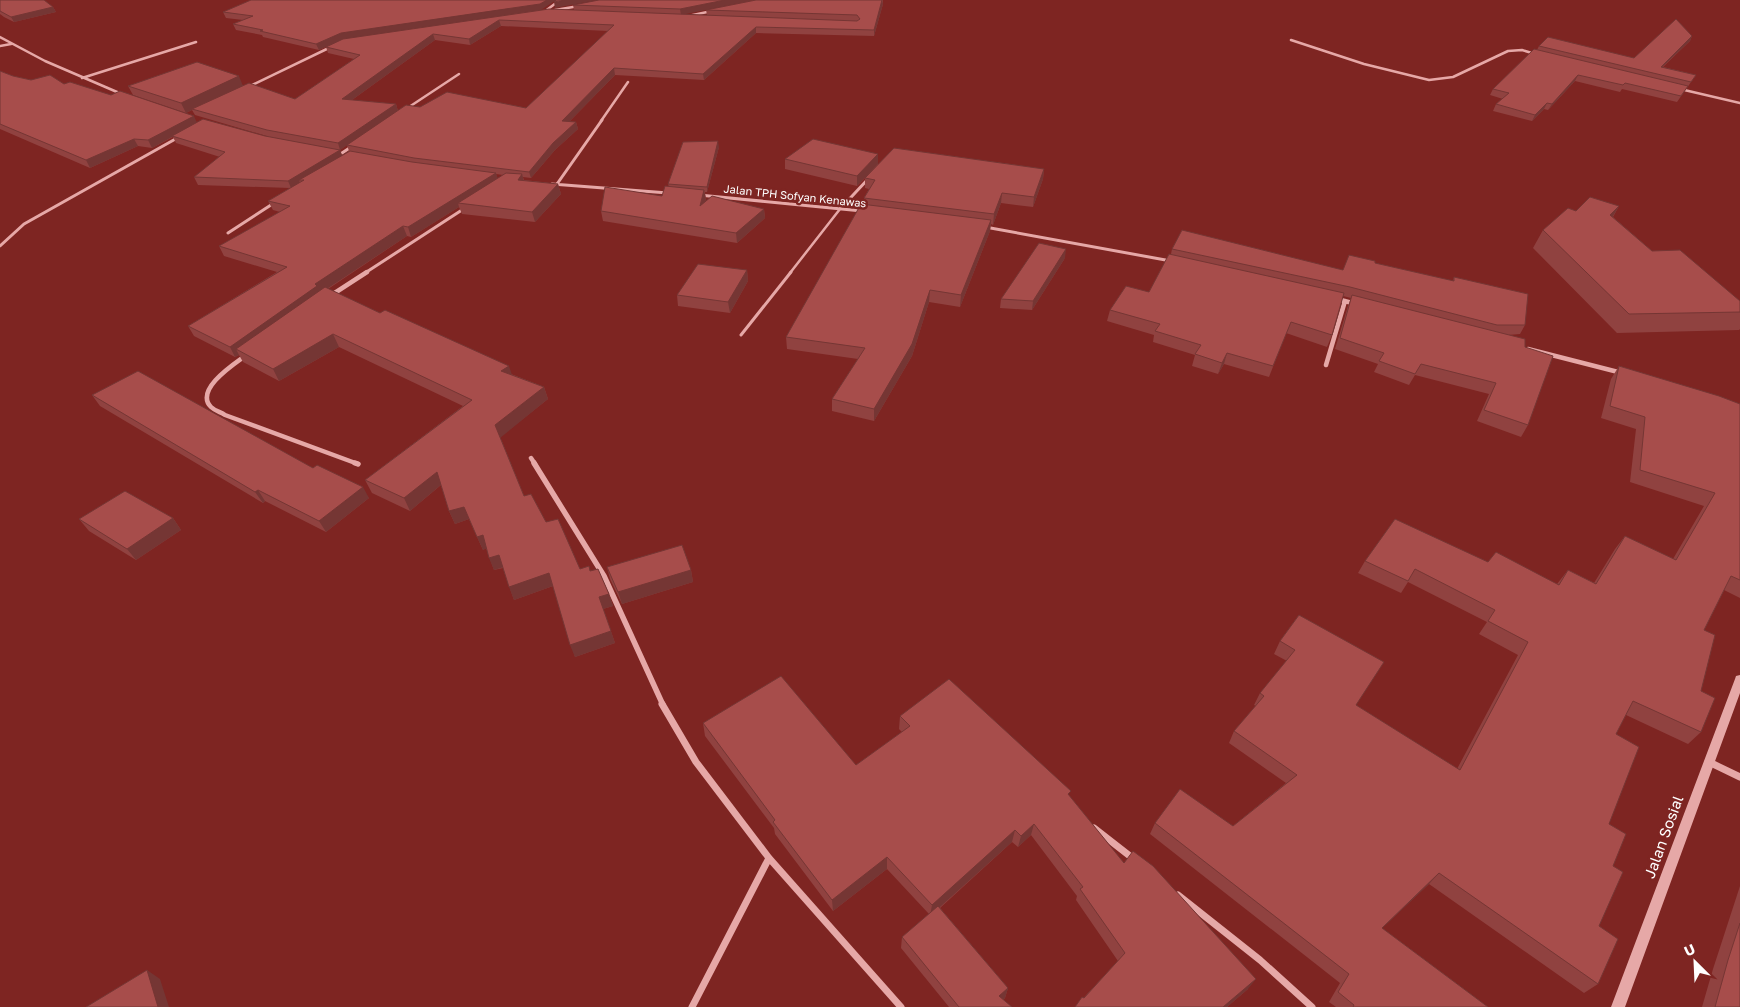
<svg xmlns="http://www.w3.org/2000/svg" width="1740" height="1007" viewBox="0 0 1740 1007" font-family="'Golos Text',sans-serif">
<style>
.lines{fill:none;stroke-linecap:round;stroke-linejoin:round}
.service-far1{stroke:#e6a8a7;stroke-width:2.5}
.service{stroke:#e6a8a7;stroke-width:3}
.minor-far4{stroke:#e6a8a7;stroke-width:2.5}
.minor-far3{stroke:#e6a8a7;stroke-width:3}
.minor-far2{stroke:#e6a8a7;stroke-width:4.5}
.minor-far1{stroke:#e6a8a7;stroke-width:5.5}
.minor{stroke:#e6a8a7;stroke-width:7}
.tertiary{fill:#e6a8a7;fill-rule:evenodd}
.wall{fill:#904240;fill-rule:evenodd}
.shaded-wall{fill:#753634}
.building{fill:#a74d4b;stroke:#753634}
.labels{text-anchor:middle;stroke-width:5;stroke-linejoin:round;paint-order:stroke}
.far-street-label{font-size:11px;fill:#fff;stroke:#7e2522}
.near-street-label{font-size:15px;fill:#fff;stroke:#7e2522}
</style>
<rect width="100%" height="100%" fill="#7e2522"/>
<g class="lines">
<path class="service-far1" d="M790 273 840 209"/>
<path class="service" d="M741 335 791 272"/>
<path class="minor-far4" d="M555 10 579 6
M544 12 560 0
M688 16 712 11
M0 37 45 61 124 95
M1291 40 1364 64 1429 80 1453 77 1508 51 1522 50 1535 54
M0 46 11 44
M82 78 196 42
M248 87 333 46
M1680 89 1740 103
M406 109 459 74
M601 121 628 82"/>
<path class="minor-far3" d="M342 153 354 145
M552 184 668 193
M557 184 602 120
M699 195 862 211
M840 209 869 178
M985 227 1171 261
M228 233 274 203
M0 246 24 224 179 137
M365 273 465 208"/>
<path class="minor-far2" d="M330 296 367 272
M1337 299 1356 304
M1528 349 1622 373
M245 356C234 364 194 390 211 407 215 411 221 412 225 415L358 464
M1326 365 1345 301
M531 458 535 464"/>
<path class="minor-far1" d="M355 463 358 464
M534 463 604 576 663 705"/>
<path class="minor" d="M662 704 696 762 769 858 901 1007
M1709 762 1740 777
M1094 828 1135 860
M1178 895 1260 960 1312 1007
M692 1007 769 858"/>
<path class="tertiary" d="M1740 675V693L1625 1007H1611L1735 679 1736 676Z"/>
</g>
<path class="wall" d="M0 0 53 7 56 12 14 22 4 17 0 14Z
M754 0 682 14 707 15 706 10 756 0H883V4L874 36 756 33 704 80 615 75 569 122H576L578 129 555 150 531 178 523 177 524 180 558 184 561 194 535 222 462 214 459 207 411 237 407 236 328 289 511 374 544 387 548 399 500 437 524 496 546 522 580 569 590 571 609 594 613 606 603 609 615 643 575 657 553 586 514 600 503 568 494 570 486 548 483 550 469 519 455 524 449 511 441 485 410 511 372 493 365 480 463 406 339 347 279 381 243 362 239 355 235 357 194 336 188 326 277 272 224 256 219 246 280 212 273 210 268 201 290 188 198 185 194 177 220 157 176 143 173 137 152 148 138 146 90 168 0 129V71L13 76 31 80 64 84 197 122 265 136 340 150 342 155 349 151 347 145 340 150 270 137 195 115 192 110 186 113 133 95 128 86 243 85 295 99 354 59 328 53 326 47 319 50 263 37 262 35 236 30 233 24 243 20 226 18 223 12 574 10 573 5ZM501 26 608 31 526 108 398 111 396 104 352 100 435 40 470 45ZM496 174 503 175 497 179Z
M1692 36 1690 41 1663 67 1696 75 1677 102 1622 89 1620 92 1575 81 1548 110 1544 109 1532 121 1493 111 1496 104 1503 99 1490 95 1493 89 1537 50 1539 46 1634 58Z
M719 147 707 192H705L706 199 705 202 764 209 765 218 737 243 603 221 601 211 662 196 669 187 668 184Z
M785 159 878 164 1044 169 1043 179 1033 207 1001 203 993 225 991 224 990 231 960 307 929 302 912 356 874 421 832 411V399L858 359 787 349 786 337 864 205V198L869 189 865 188V178L857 186 785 169Z
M1619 206 1613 217 1652 251 1740 301V329L1739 330 1617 333 1533 248 1543 230 1576 211Z
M1172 249 1343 270 1375 263 1453 281 1454 277 1525 325 1520 334 1508 335 1525 347 1528 425 1521 437 1477 421 1489 394 1415 375 1409 385 1374 372 1378 364 1335 349 1348 306 1351 298 1343 296 1332 335 1327 347 1286 333 1269 377 1224 364 1218 374 1192 366 1195 355 1153 342 1154 335 1107 321 1110 310 1149 292 1171 254Z
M1065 258 1032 310 1000 308 1001 299Z
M747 270 748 281 730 313 678 306 677 295Z
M1619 366 1740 404V598L1724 590 1704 630 1701 691V732L1688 744 1626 715 1616 734 1609 824 1613 866 1599 926 1598 984 1584 993 1429 884 1382 928 1488 1007H1336L1329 1002 1340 983 1150 834 1155 823 1233 826 1286 783 1229 743 1234 731 1256 706 1254 705 1260 693 1287 661 1274 654 1280 641 1299 615 1356 705 1457 769 1518 655 1479 634 1487 622 1408 582 1401 593 1358 573 1365 561 1488 562 1557 584 1568 570 1594 583 1615 549 1625 536 1673 559 1704 506 1630 482 1636 429 1601 418 1611 379Z
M92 395 313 468 369 498 326 532 265 501 263 503 100 406Z
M173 518 181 530 136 560 89 531 79 519Z
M607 567 691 570 693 582 622 604 610 579Z
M900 716 1069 796 1124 863 1248 989 1227 1007H1075L1118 961 1076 900 1077 896 1031 835 1018 847 1012 842 940 908 1008 988 1005 998 1003 1000 1012 1007H949L901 948 902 937 929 914 887 869 833 911 775 834 774 828 705 736 703 723 856 765 902 732 899 729Z
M1740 886V1007H1702L1713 969Z"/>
<path class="shaded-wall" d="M547 0H556L541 10 344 39 319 50 316 44 341 33Z
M565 0H597L555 8 554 2Z
M725 0H754L681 15 680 9Z
M882 0 883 4 874 36V30Z
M53 7 56 12 14 22 11 17Z
M499 20 501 26 470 45 469 39Z
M756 27V33L704 80 703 74Z
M433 34 435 40 345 105 342 99Z
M1692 36 1690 41 1658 71 1661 67Z
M614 68 615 75 564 127 562 121Z
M1578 75 1575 81 1548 110 1552 104Z
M239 76 243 86 192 109V110L186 113 181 103Z
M1547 103 1544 109 1532 121 1535 115Z
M396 104 398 111 340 150 338 143Z
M194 116 197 123 152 148 148 140Z
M576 122 578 129 555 150 531 178 529 172 553 143Z
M134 139 138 146 90 168 86 160Z
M718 141 719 147 707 192V187Z
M340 150 343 158 299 180 300 183 291 188 288 181Z
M878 154V164L857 186V176Z
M1044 169 1043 179 1033 207 1034 197Z
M496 173 499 182 458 203 459 207 411 237 408 227Z
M522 174 525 185 518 180Z
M558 184 561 194 535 222 532 212Z
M704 190 706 199 701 215 700 206Z
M1002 193 1001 203 993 225 994 214Z
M1619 206 1609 223 1610 215Z
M764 209 765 218 737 243 736 233Z
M991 220 990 231 960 307 961 295Z
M403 226 407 236 236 349 239 355 235 357 230 347 315 284Z
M1066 249 1065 258 1032 310 1033 301Z
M747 270 748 281 730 313 728 302Z
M930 290 929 302 912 356 874 421V409Z
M333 334 339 347 279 381 273 369Z
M1227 353 1224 364 1218 374 1222 363Z
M509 366 513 378 501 371Z
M544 387 548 399 500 438 495 425Z
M437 472 442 484 410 511 404 498Z
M363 487 369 498 326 532 319 521Z
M258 490 265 501 263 503 255 492Z
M464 507 469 519 455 524 449 511Z
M173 518 181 530 136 560 127 549Z
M483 535 488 548 483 550 477 537Z
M499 555 504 567 494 570 489 558Z
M691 570 693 582 622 604 618 592Z
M549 573 553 586 514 600 509 587Z
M609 594 613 606 603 609 599 597Z
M611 631 615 643 575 657 570 645Z
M1034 824 1031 835 1018 847 1021 836Z
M1015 830 1012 842 930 916 932 905Z
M887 857V869L833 911 832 900Z
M1439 873 1429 884 1372 938 1382 928Z
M147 970 160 979 169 1007H158Z
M1256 979 1248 989 1227 1007H1223Z
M1008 988 1005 998 996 1006 999 996Z"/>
<path class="building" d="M0 0H44L53 7 11 17 0 11Z
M251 0H547L540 4 341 33 316 44 260 31 263 30 233 24 253 16 223 12Z
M556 0H565L554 2Z
M599 0H725L680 9 573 5Z
M756 0H882L874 30 756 27 703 74 614 68 562 121 576 122 553 143 529 172 414 158 347 145 406 105 420 107 447 92 526 108 614 25 499 20 469 39 433 34 342 99 396 104 338 143 267 130 192 109 249 83 295 99 360 55 326 47 343 39 549 9 857 21 860 19 857 15 706 10Z
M1676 19 1692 36 1661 67 1696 75 1691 82 1539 46 1548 37 1634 58Z
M1534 49 1688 86 1681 96 1625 83 1623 85 1578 75 1552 104 1547 103 1535 115 1496 104 1509 93 1493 89Z
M197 62 239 76 181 103 128 86Z
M0 71 13 76 31 80 50 75 64 84 70 82 111 95 120 91 194 116 148 140 134 139 86 160 0 124Z
M203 119 265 136 340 150 288 181 194 177 225 152 172 136Z
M813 139 878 154 857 176 785 159Z
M718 141 707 187 668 184 683 142Z
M894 148 1044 169 1034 197 1002 193 994 214 864 198 875 180 865 178Z
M350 151 412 162 496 173 408 227 403 226 315 284 317 286 230 347 188 326 287 267 219 246 290 206 268 201 304 180H299Z
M506 173 522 174 518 180 558 184 532 212 458 203Z
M665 186 704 190 700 206 712 196 764 209 736 233 601 211 605 187 662 196Z
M1590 197 1619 206 1610 215 1652 251 1680 250 1740 301V312L1629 314 1543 230 1568 208 1576 211Z
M861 204 991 220 961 295 930 290 912 344 874 409 832 399 865 348 786 337Z
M1182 230 1343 270 1349 255 1375 261V263L1454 281V277L1528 294 1525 325H1497L1350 287 1172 249Z
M1039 243 1066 249 1033 301 1001 299Z
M1169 254 1344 293 1332 335 1291 322 1273 366 1227 353 1222 363 1195 354 1201 345 1155 331 1160 324 1110 310 1126 286 1149 292Z
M698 264 747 270 728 302 677 295Z
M325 287 380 313 385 310 509 366 501 371 544 387 495 425 524 496 531 494 546 522 558 519 580 569 589 566 590 571 598 569 609 594 599 597 611 631 570 645 549 573 509 587 499 555 489 558 483 535 477 537 464 507 449 511 437 472 404 498 365 480 472 400 333 334 273 369 236 349Z
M1352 295 1525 339V347L1553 356 1528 425 1484 410 1496 383 1421 364 1415 374 1379 361 1384 353 1340 338Z
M1619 366 1719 396 1740 404V580L1731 576 1704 630 1715 635 1701 691 1715 698 1701 732 1633 701 1616 734 1639 747 1609 824 1626 834 1613 866 1623 872 1599 926 1618 939 1598 984 1439 873 1382 928 1488 1007H1353L1354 1005 1338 992 1349 974 1155 823 1180 789 1233 826 1297 775 1234 731 1264 696 1260 693 1295 650 1280 641 1299 615 1384 662 1356 705 1460 770 1528 642 1488 621 1495 610 1415 569 1408 581 1365 561 1395 519 1488 562 1496 552 1559 585 1568 570 1596 584 1625 536 1676 560 1715 493 1640 470 1645 417 1610 406Z
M138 371 313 468 317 465 363 487 319 521 258 490 255 492 92 395Z
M125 491 173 518 127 549 79 519Z
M682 545 691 570 618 592 607 567Z
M781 676 856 765 910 726 900 716 949 679 1071 791 1068 794 1124 863 1133 851 1153 866 1256 979 1223 1007H1075L1082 997 1084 998 1125 953 1080 889 1083 887 1034 824 1021 836 1015 830 932 905 887 857 832 900 773 822 775 820 703 723Z
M938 906 1008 988 999 996 1012 1007H959L902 937Z
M1740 923V1007H1715L1728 960Z
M147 970 158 1007H86Z"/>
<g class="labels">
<g class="far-street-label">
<text transform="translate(795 196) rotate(6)" y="4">Jalan TPH Sofyan Kenawas</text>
</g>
<g class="near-street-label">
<text transform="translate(1664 837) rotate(-70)" y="5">Jalan Sosial</text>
</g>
</g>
<g transform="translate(1695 962) rotate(336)" stroke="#7e2522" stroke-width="4" paint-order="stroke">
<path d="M0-4L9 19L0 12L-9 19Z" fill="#ffffff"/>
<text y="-8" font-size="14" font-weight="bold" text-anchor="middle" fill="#ffffff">U</text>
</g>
</svg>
